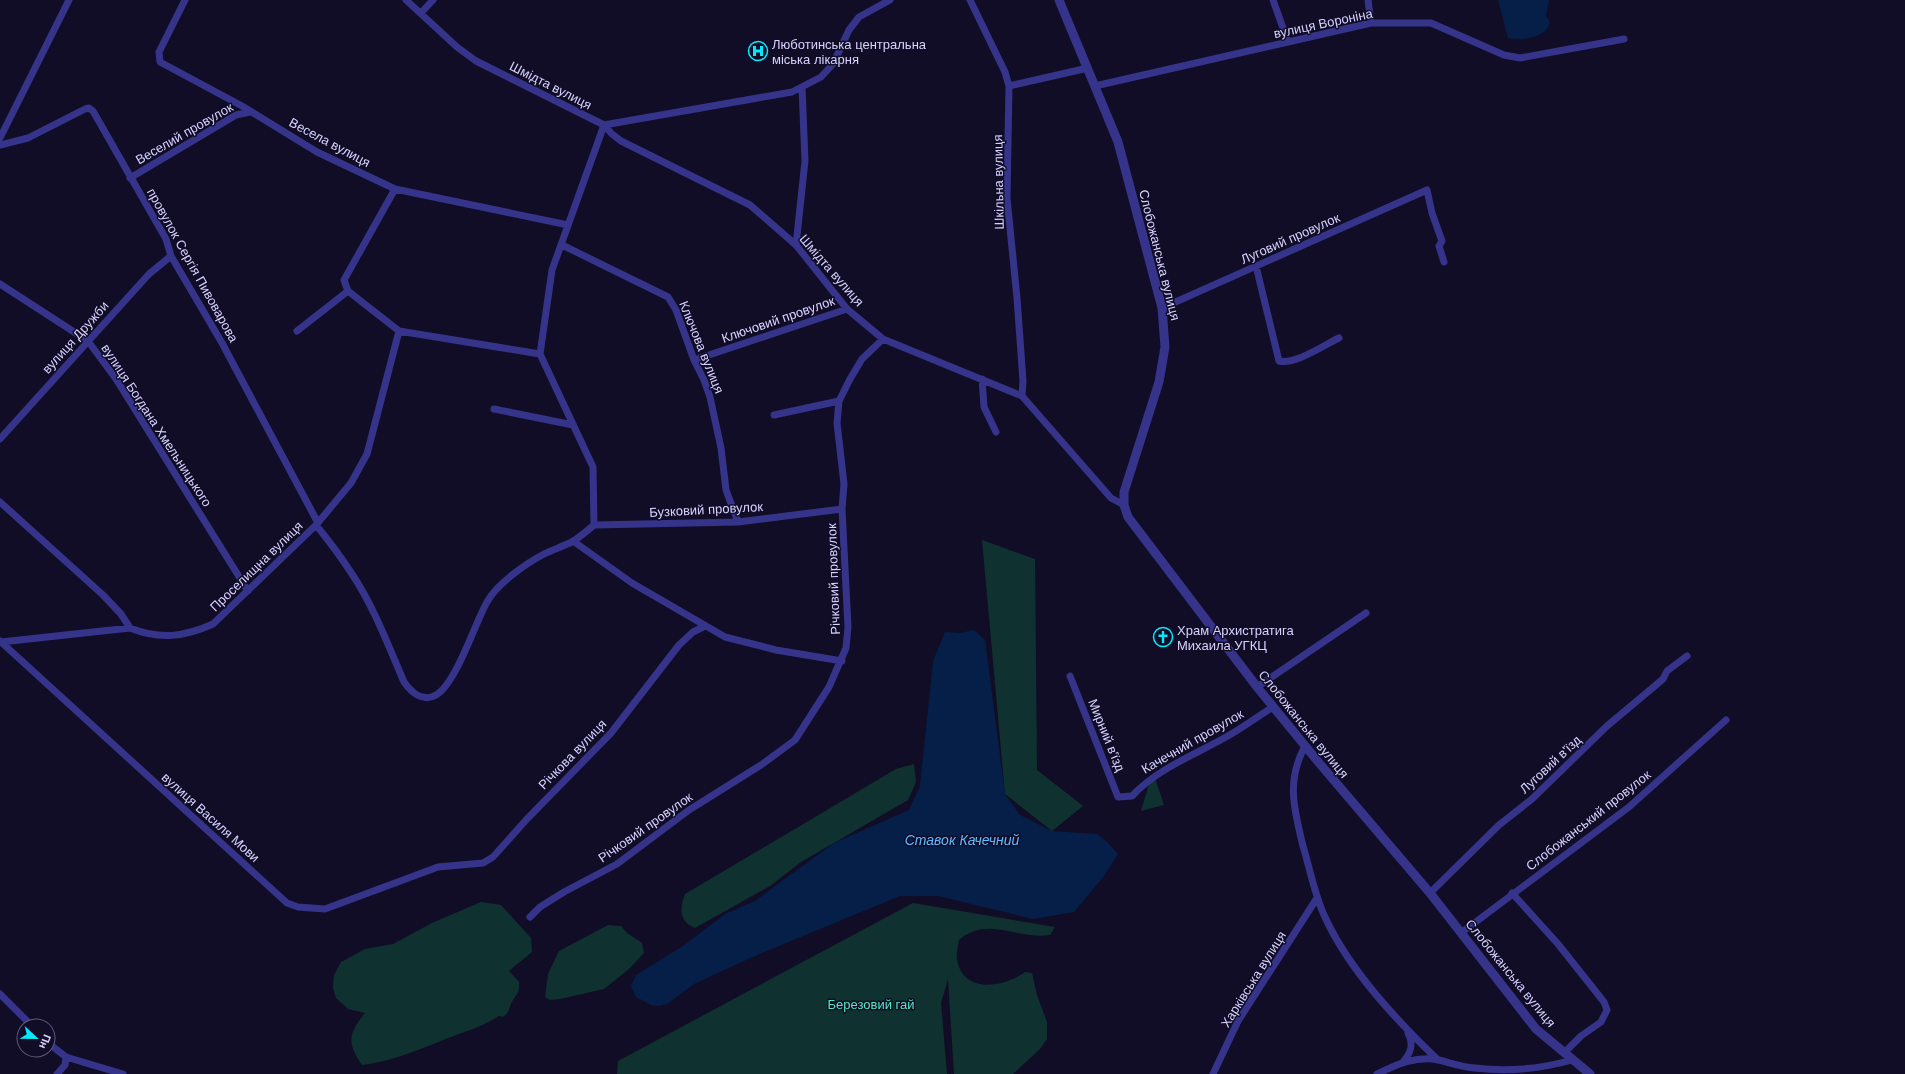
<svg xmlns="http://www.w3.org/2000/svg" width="1905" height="1074" viewBox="0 0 1905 1074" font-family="Helvetica,sans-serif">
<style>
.green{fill:#0f3230}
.water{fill:#051f48}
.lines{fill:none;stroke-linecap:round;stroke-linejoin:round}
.minor{stroke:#35348a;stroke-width:7}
.tertiary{stroke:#35348a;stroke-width:9}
.labels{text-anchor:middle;stroke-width:3;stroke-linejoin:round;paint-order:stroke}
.street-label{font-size:13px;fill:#d7d3ff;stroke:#110d27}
.poi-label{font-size:13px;fill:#d7d3ff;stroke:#110d27;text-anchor:start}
.park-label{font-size:13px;fill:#54eac1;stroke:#110d27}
.water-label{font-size:14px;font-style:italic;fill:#61baff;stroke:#110d27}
</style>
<rect width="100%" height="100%" fill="#110d27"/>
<path class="green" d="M982 540 1035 559 1037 770 1083 806 1052 831 1005 794Z
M914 764 916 782 908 800 801 862 770 886 695 928C678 921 680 908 685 894L896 769Z
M1155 778 1164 805 1141 811 1149 784Z
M481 902 501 905 531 938 532 952 509 971 519 982C520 996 514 995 510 1006 508 1012 508 1013 503 1017L499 1016C486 1024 474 1029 459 1034 427 1046 396 1061 362 1065 346 1042 349 1033 365 1013L348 1009 336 998 333 988 334 975 341 962 365 949 393 944 432 923Z
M913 903 1055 927 1050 935C1018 940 987 915 959 940 958 946 956 953 957 959 962 994 1004 988 1025 972L1032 973 1037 995 1047 1022V1039L1040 1049 1013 1074H954L948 979 941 1003 947 1074H617L618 1061Z
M608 925 621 926 627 933 642 943 644 953 629 969 604 989 560 999 550 1000 545 997 548 974 559 951Z"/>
<path class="water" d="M1498 0H1549L1546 16 1550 22C1546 39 1523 40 1508 38Z
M974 630 985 640 1005 794 1020 815 1052 831 1097 834 1107 842 1118 854 1104 876 1074 912 1033 919 938 896H900L757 955 694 984 667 1004 659 1006 651 1005 636 997 631 986 636 975 683 946 725 914 755 901 834 843 909 810 920 786 933 661 945 632 960 633Z"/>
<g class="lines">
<path class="minor" d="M185 0 159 52 160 62 242 106 317 152 395 189 568 225
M406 0 457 47 476 61 604 125 612 134 621 141 750 205 796 245 847 309 883 339 1022 396 1111 498 1124 505
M970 0 1005 72 1009 86 1007 198 1017 298 1023 381 1022 396
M1273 0 1288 42
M1368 0 1371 23
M421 13 433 0
M1009 86 1088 68
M1095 86 1371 23H1431L1504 55 1520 58 1624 39
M604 125 792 92 821 77 833 64 849 30 859 17 890 0
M0 138 69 0
M0 145 28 138 85 109 89 108 93 111 166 239 171 256 222 343 318 523
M130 178 236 115 250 112
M395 189 344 280 348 291 399 331 540 354
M562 245 668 297 676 310 694 360 704 380 710 397 721 448 726 490 738 522
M796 245 805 161 802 87
M1256 266 1279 361C1295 365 1324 345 1339 338
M0 284 88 341 116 379 248 591
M1162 308 1427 190 1432 213 1442 241 1439 246 1444 262
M297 331 348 291
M694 360 847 309
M982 379 984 407 996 432
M494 409 573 425
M774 415 839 401
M0 439 149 274 171 256
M0 502 103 595 121 614 130 628
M316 525C329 541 341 557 352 574 374 607 388 645 404 682 411 692 423 703 436 695 456 684 475 623 487 602 497 584 525 564 544 554 553 550 563 546 572 542 580 537 587 531 594 525L593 467 540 354 552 270 604 125
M594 525 738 522 842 509
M573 541 632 583 725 637 776 650 842 661
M0 641 287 903 298 907 325 909 438 867 483 863 493 857 526 820 611 733 679 645 693 632 705 626
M1 642 130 628C160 640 184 637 213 624L316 525 351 483 367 454 399 331
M1070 676 1118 797 1132 796C1157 769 1194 755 1226 737 1242 728 1257 717 1273 707
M1257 687 1366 613
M1305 746C1286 781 1294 809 1303 846 1310 869 1314 893 1324 915 1348 969 1396 1020 1438 1060
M1430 893 1499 825 1532 799 1607 726 1656 685 1663 679 1667 671 1687 656
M1512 893 1558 944 1604 1002 1607 1010 1601 1022 1581 1036 1564 1053
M530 917 540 907 564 892 617 864 689 810 761 765 795 740 829 687 846 648 848 627 842 509 844 484 837 423 839 401 850 379 862 359 883 339
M1461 933 1629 807 1726 720
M0 994 32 1026
M48 1043 66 1057 123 1074
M1403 1062C1411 1053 1414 1044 1408 1033
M57 1074 65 1065 66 1057
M1213 1074 1238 1021 1317 898
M1377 1074C1396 1065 1416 1055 1439 1060 1451 1063 1462 1067 1475 1068 1508 1072 1540 1069 1572 1060"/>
<path class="tertiary" d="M1059 0 1118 142 1162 308 1165 347 1159 382 1124 492V505L1128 517 1257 687 1320 764 1430 893 1536 1029 1590 1074"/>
</g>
<defs>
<g id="hospital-ring" transform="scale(1)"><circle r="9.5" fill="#110d27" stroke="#00ebfe" stroke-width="1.5"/><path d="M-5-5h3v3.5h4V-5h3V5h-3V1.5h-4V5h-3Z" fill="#00ebfe"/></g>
<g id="church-ring" transform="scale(1)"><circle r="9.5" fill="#110d27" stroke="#00ebfe" stroke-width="1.5"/><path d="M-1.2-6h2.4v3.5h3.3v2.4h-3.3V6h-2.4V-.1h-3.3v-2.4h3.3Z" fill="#00ebfe"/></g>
</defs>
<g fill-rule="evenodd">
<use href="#hospital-ring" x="758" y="51"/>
<use href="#church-ring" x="1163" y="637"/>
</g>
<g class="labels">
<g class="street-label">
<text transform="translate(1323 23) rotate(-12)" y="5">вулиця Вороніна</text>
<text transform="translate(551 85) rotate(27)" y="5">Шмідта вулиця</text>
<text transform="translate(184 133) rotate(-30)" y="5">Веселий провулок</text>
<text transform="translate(330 142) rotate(28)" y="5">Весела вулиця</text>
<text transform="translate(998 182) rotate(-91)" y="5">Шкільна вулиця</text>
<text transform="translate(1290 238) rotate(-24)" y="5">Луговий провулок</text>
<text transform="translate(1160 255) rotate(76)" y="5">Слобожанська вулиця</text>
<text transform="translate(193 265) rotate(61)" y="5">провулок Сергія Пивоварова</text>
<text transform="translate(832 270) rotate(49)" y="5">Шмідта вулиця</text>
<text transform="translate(778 319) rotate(-19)" y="5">Ключовий провулок</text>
<text transform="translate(75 337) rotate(-48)" y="5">вулиця Дружби</text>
<text transform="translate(702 347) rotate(68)" y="5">Ключова вулиця</text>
<text transform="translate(157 425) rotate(57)" y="5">вулиця Богдана Хмельницького</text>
<text transform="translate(706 509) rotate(-3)" y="5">Бузковий провулок</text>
<text transform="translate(256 566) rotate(-44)" y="5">Проселищна вулиця</text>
<text transform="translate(833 579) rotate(-92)" y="5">Річковий провулок</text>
<text transform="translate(1304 724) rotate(51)" y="5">Слобожанська вулиця</text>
<text transform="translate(1107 735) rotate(68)" y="5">Мирний в'їзд</text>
<text transform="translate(1192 741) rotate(-30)" y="5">Качечний провулок</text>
<text transform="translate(572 754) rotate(-46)" y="5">Річкова вулиця</text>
<text transform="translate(1550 764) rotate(-43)" y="5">Луговий в'їзд</text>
<text transform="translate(211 817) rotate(42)" y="5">вулиця Василя Мови</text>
<text transform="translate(1588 820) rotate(-38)" y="5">Слобожанський провулок</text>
<text transform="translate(645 827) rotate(-35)" y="5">Річковий провулок</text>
<text transform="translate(1511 973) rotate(51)" y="5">Слобожанська вулиця</text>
<text transform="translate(1253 979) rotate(-58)" y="5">Харківська вулиця</text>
</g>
<g class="poi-label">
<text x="772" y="49">Люботинська центральна<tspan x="772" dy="15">міська лікарня</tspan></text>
<text x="1177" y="635">Храм Архистратига<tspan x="1177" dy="15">Михаила УГКЦ</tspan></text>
</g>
<g class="park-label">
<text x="871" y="1009">Березовий гай</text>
</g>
<g class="water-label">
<text x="962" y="845">Ставок Качечний</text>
</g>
</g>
<g transform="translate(36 1038) rotate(112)"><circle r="19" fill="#110d27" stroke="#605c7d"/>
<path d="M0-3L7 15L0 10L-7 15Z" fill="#00ebfe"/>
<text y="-6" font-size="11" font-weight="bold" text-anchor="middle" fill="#d7d3ff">Пн</text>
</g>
</svg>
